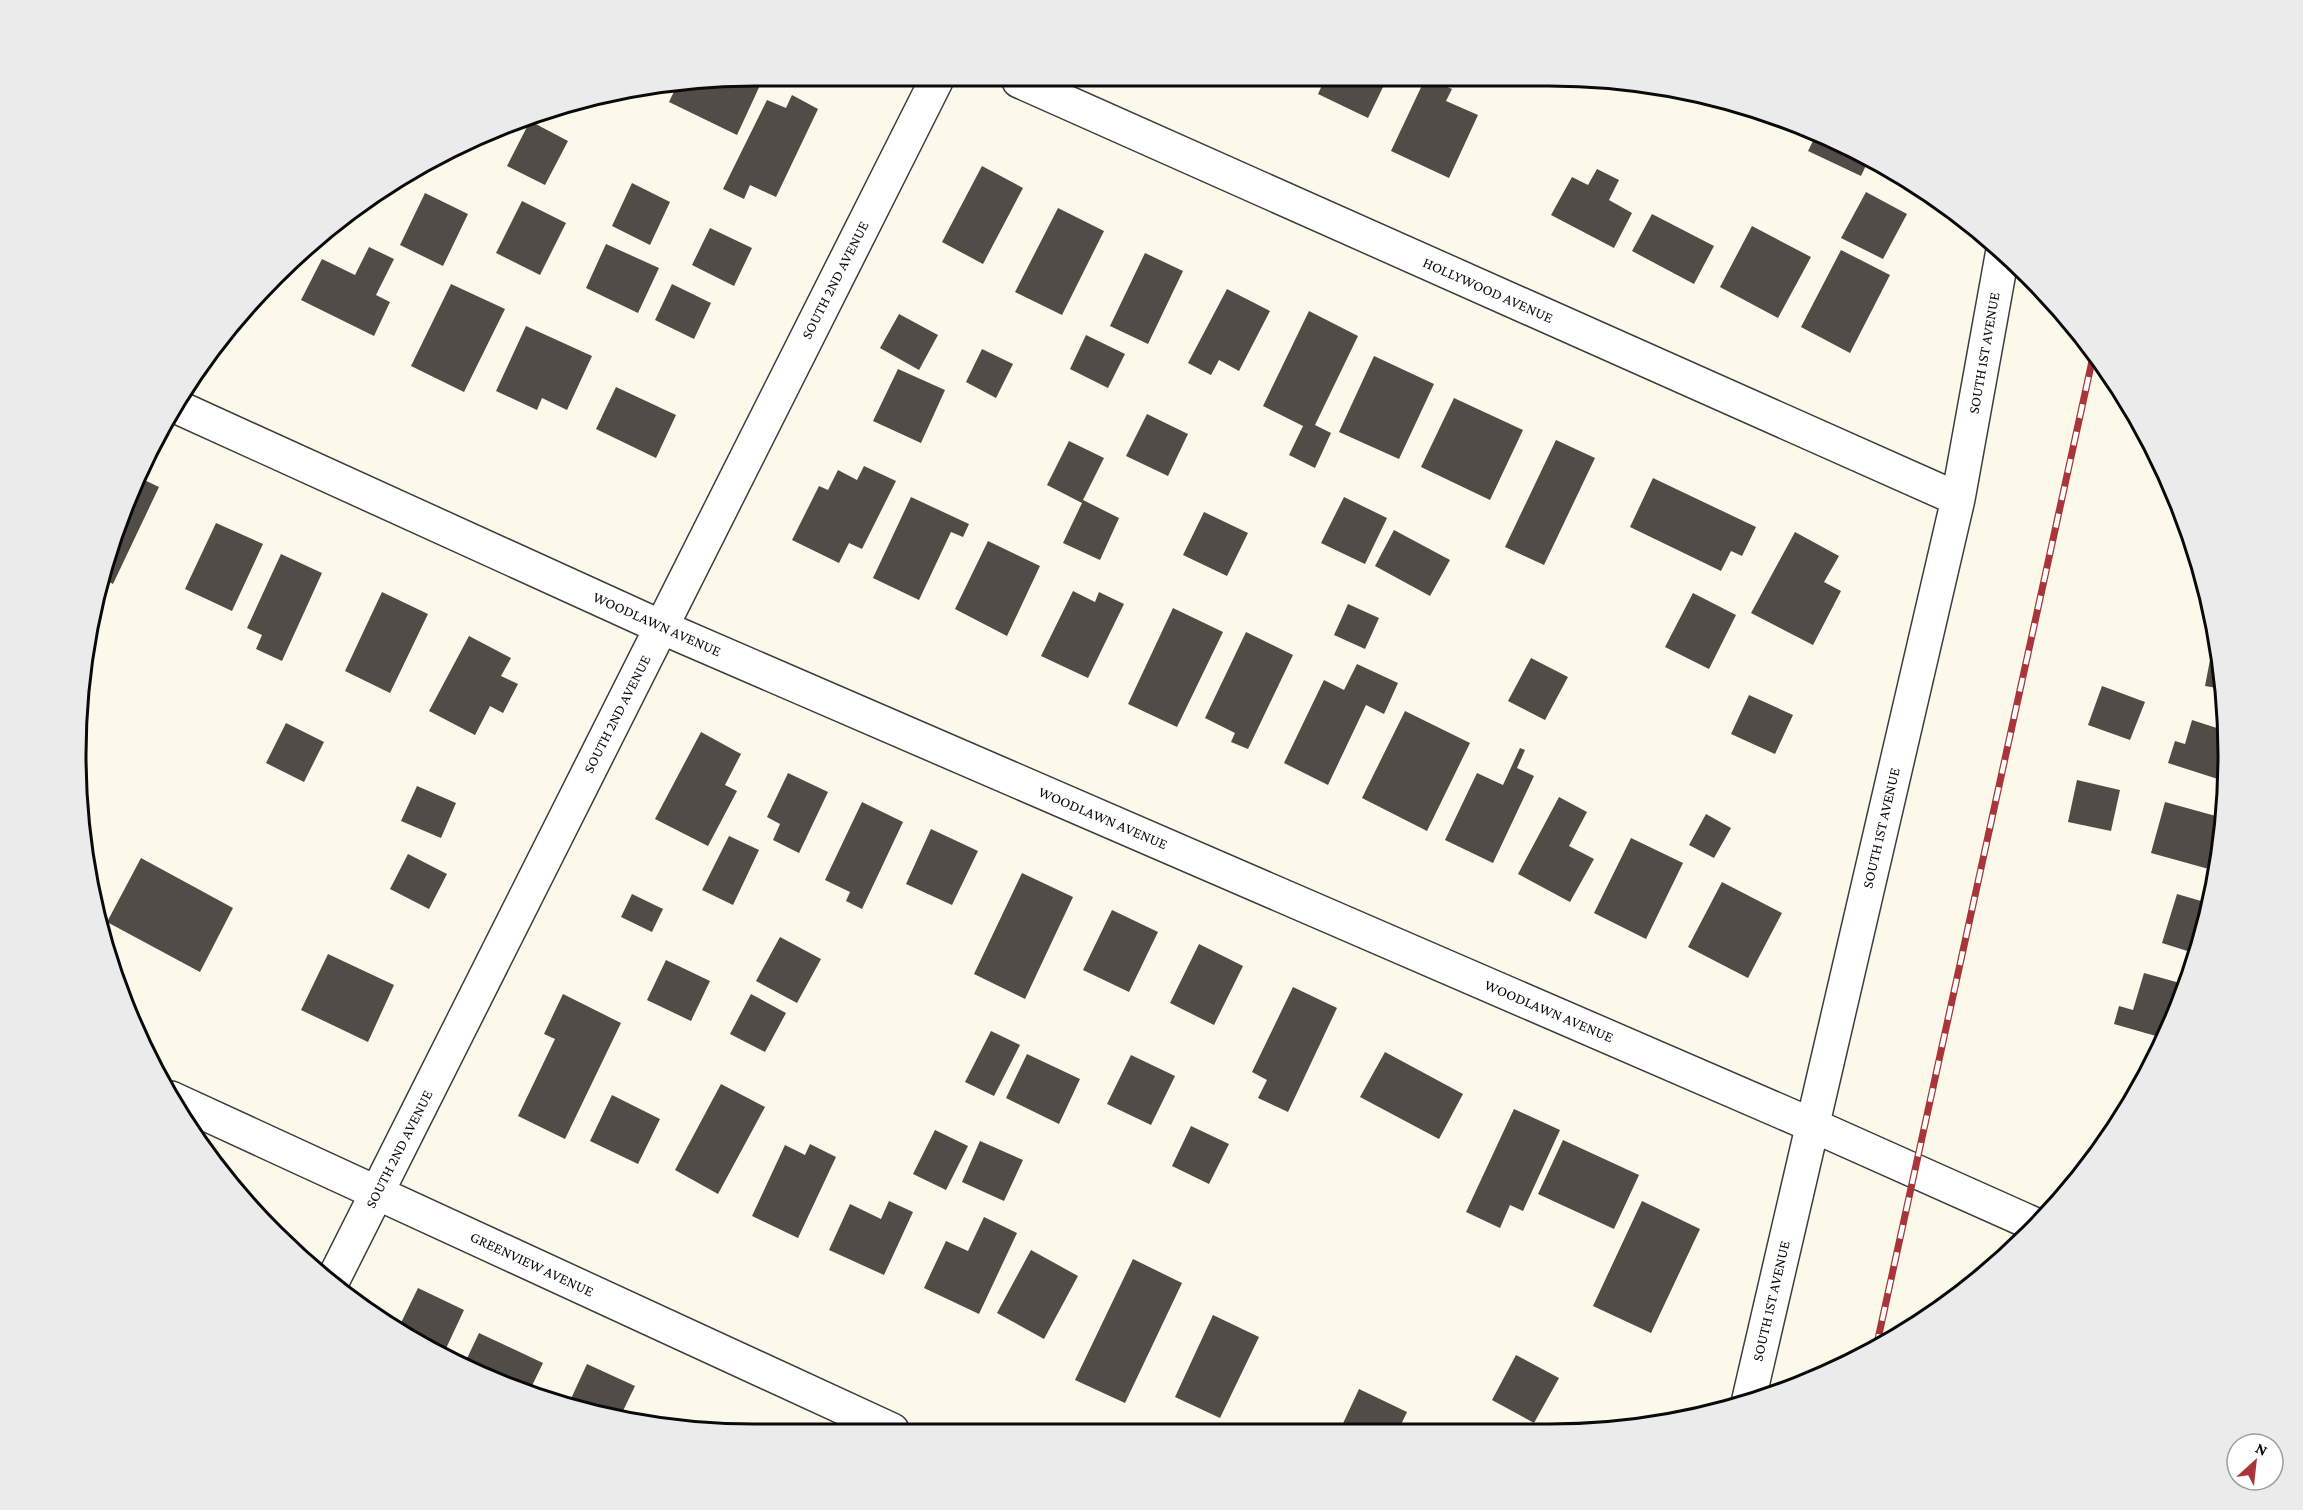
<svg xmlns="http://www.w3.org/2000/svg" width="2303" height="1510" viewBox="0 0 2303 1510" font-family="'Crimson Pro',serif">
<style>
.building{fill:#514c48}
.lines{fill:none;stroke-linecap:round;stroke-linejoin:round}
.street-casing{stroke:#3d3d3d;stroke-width:36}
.street{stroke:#fff;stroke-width:33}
.rail-casing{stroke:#a83539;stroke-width:7}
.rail{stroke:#fff;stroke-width:4.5;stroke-dasharray:14;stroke-linecap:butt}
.labels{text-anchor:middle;stroke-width:6;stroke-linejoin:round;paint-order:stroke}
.street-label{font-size:15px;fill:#0a0a0a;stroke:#fff}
.rim{fill:none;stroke:#0a0a0a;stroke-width:3}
</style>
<rect width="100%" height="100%" fill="#fcf9ea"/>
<path class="building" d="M679 81H762L737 135 669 102Z
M1324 81H1386L1368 118 1318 94Z
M1424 81H1434L1452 89 1446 101 1478 115 1449 178 1391 151Z
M792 95 818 109 776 197 750 185 744 199 723 189 767 100 786 108Z
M530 121 568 141 545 185 507 166Z
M1817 133 1848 145 1869 159 1861 176 1808 151Z
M982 166 1023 188 983 264 942 242Z
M1597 169 1619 180 1609 200 1632 213 1614 248 1551 215 1572 177 1588 185Z
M632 183 670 202 650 245 612 226Z
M1866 192 1907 214 1883 259 1841 238Z
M425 193 468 214 443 266 400 245Z
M522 201 566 223 540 275 496 253Z
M1058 208 1104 231 1062 315 1015 292Z
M1652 214 1714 246 1694 284 1632 251Z
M1752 226 1811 257 1778 318 1720 287Z
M710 228 752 248 734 286 692 265Z
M606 244 659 268 638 313 586 288Z
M369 247 394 259 376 295 390 302 374 336 301 300 322 259 355 275Z
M1841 250 1890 275 1850 353 1801 327Z
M1145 253 1183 271 1148 344 1110 326Z
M451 284 505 309 464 392 411 366Z
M672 284 711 303 694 339 655 320Z
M1227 289 1270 311 1239 371 1219 360 1211 375 1188 363Z
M1309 311 1358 336 1315 425 1331 433 1315 468 1289 455 1303 426 1263 406Z
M899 314 938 335 919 370 880 348Z
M526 326 592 356 567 410 542 398 537 410 496 391Z
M1086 335 1125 354 1108 388 1070 369Z
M982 349 1013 364 996 398 966 382Z
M1374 356 1434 384 1399 459 1339 432Z
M898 369 945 390 921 443 873 421Z
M616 387 676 415 656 458 596 429Z
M1454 398 1523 430 1490 500 1421 467Z
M1147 414 1188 434 1168 476 1126 456Z
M1556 440 1595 458 1544 565 1505 547Z
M1069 441 1104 458 1083 500 1119 518 1100 560 1063 543 1082 503 1047 485Z
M864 466 896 481 862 549 849 543 839 563 792 540 819 486 828 490 838 470 857 480Z
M138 477 159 487 113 584 103 579 111 536Z
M1653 478 1756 527 1742 556 1731 551 1721 571 1630 527Z
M911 497 969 524 963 537 951 532 919 600 873 578Z
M1344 497 1387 518 1365 564 1321 543Z
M1204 512 1248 533 1227 576 1183 555Z
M216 523 263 544 232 611 185 589Z
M1394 530 1450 560 1430 596 1375 566Z
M1795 532 1839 556 1824 582 1841 591 1813 645 1751 613Z
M988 541 1040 566 1007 636 955 609Z
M281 554 322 573 282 661 256 649 262 635 247 628Z
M1073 591 1095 602 1099 592 1124 604 1088 678 1041 656Z
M382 592 428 614 390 693 345 671Z
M1693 593 1736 615 1709 669 1665 647Z
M1348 604 1379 618 1365 649 1334 635Z
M1173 608 1223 632 1177 727 1128 704Z
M1246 632 1293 655 1248 749 1231 742 1235 733 1205 718Z
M469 636 511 658 501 676 518 684 503 713 490 706 475 735 429 711Z
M2214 639H2215L2223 689 2205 686Z
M1531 658 1568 677 1545 720 1508 701Z
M1357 664 1398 683 1384 714 1366 705 1328 785 1284 763 1324 680 1344 690Z
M2102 686 2145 702 2130 740 2088 725Z
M1749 695 1793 715 1775 754 1731 734Z
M1405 711 1470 743 1427 831 1362 798Z
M2192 720 2226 731 2224 781 2168 763 2175 741 2185 744Z
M286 723 324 742 304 782 266 763Z
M701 732 741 754 725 785 737 791 708 846 655 819Z
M1520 748 1525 750 1517 768 1534 776 1493 863 1445 840 1477 773 1503 785Z
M788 773 828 792 799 853 773 840 780 824 767 817Z
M2077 780 2120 790 2111 831 2068 822Z
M417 786 456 803 441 838 401 821Z
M1559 797 1587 812 1569 846 1594 859 1570 902 1518 874Z
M862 802 903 822 862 909 846 901 850 892 825 880Z
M2165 802 2223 818 2222 843 2216 871 2151 853Z
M1706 814 1731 828 1714 858 1689 845Z
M931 829 978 851 952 905 906 884Z
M729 836 759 850 733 905 702 890Z
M1631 838 1683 863 1646 939 1594 913Z
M408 854 447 874 429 909 390 889Z
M141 858 233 908 200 972 107 922Z
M1022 873 1073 897 1025 999 974 974Z
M1722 882 1782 913 1748 978 1688 947Z
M632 894 663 909 652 932 621 917Z
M2177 894 2208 903 2197 954 2162 943Z
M1112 910 1158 932 1129 992 1083 970Z
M780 937 821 959 797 1003 756 981Z
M1199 944 1243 966 1214 1025 1170 1003Z
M328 954 394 985 368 1042 301 1010Z
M666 960 710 981 691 1021 647 1000Z
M2144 973 2187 985 2163 1038 2114 1024 2119 1006 2133 1010Z
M1293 987 1337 1008 1288 1112 1258 1098 1267 1080 1252 1072Z
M563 994 621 1023 565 1139 518 1116 555 1039 544 1034Z
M751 994 786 1013 765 1052 730 1034Z
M991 1031 1020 1045 994 1096 965 1082Z
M1385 1052 1463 1094 1439 1139 1360 1097Z
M1027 1054 1080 1079 1059 1124 1006 1098Z
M1131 1055 1175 1076 1151 1125 1107 1104Z
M721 1084 765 1107 718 1194 675 1170Z
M612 1095 660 1119 638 1164 590 1141Z
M1514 1109 1560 1130 1523 1211 1510 1205 1500 1228 1466 1212Z
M1191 1126 1229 1144 1209 1184 1172 1166Z
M935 1130 968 1146 946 1190 913 1174Z
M1563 1140 1639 1175 1614 1229 1538 1194Z
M980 1141 1023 1160 1004 1201 962 1182Z
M810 1144 836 1157 798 1238 752 1216 785 1145 805 1155Z
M889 1201 913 1212 884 1275 829 1250 850 1204 881 1219Z
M1642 1201 1700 1229 1651 1333 1593 1306Z
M984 1217 1017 1233 979 1314 924 1288 946 1241 968 1251Z
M1031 1250 1078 1276 1044 1339 997 1313Z
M1133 1259 1182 1283 1125 1403 1075 1380Z
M418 1288 464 1310 442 1357 415 1344 397 1331Z
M1213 1315 1259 1337 1220 1418 1175 1397Z
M479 1333 543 1363 529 1392 494 1383 463 1367Z
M1516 1355 1559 1378 1534 1423 1492 1400Z
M587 1364 635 1386 620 1417 569 1403Z
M1359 1389 1407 1412 1397 1433 1339 1432Z"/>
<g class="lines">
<g class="street-casing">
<path id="street" d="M1019 81 1958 499
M173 405 661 627 1812 1125 2036 1225
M171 1098 892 1430
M331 1284 936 81
M1748 1403 1958 499 2003 250"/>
</g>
<use href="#street" class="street"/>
<g class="rail-casing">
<path id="rail" d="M1876 1348 2094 352"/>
</g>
<use href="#rail" class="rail"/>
</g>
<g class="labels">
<g class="street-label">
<text transform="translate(835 280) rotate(-63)" y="5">SOUTH 2ND AVENUE</text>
<text transform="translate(1488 290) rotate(24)" y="5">HOLLYWOOD AVENUE</text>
<text transform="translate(1984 353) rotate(-80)" y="5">SOUTH 1ST AVENUE</text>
<text transform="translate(657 624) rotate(24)" y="5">WOODLAWN AVENUE</text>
<text transform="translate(617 714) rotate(-63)" y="5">SOUTH 2ND AVENUE</text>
<text transform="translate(1103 818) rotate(23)" y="5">WOODLAWN AVENUE</text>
<text transform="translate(1881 828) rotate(-77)" y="5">SOUTH 1ST AVENUE</text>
<text transform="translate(1549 1011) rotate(23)" y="5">WOODLAWN AVENUE</text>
<text transform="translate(399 1149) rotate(-63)" y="5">SOUTH 2ND AVENUE</text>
<text transform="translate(532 1264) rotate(25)" y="5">GREENVIEW AVENUE</text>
<text transform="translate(1771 1301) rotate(-77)" y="5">SOUTH 1ST AVENUE</text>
</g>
</g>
<path d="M0 0H2303V1510H0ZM755 86H1549A669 669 0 0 1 2218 755V755A669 669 0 0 1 1549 1424H755A669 669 0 0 1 86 755V755A669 669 0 0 1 755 86Z" fill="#ebebeb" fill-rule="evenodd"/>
<path class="rim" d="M755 86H1549A669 669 0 0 1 2218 755V755A669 669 0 0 1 1549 1424H755A669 669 0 0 1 86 755V755A669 669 0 0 1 755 86Z"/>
<g transform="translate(2255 1462) rotate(27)"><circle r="28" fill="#ffffff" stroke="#9d9d9d" stroke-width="1.5"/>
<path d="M0-4.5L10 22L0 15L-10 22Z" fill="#a83539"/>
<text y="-9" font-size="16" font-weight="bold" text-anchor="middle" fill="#0a0a0a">N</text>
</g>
</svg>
